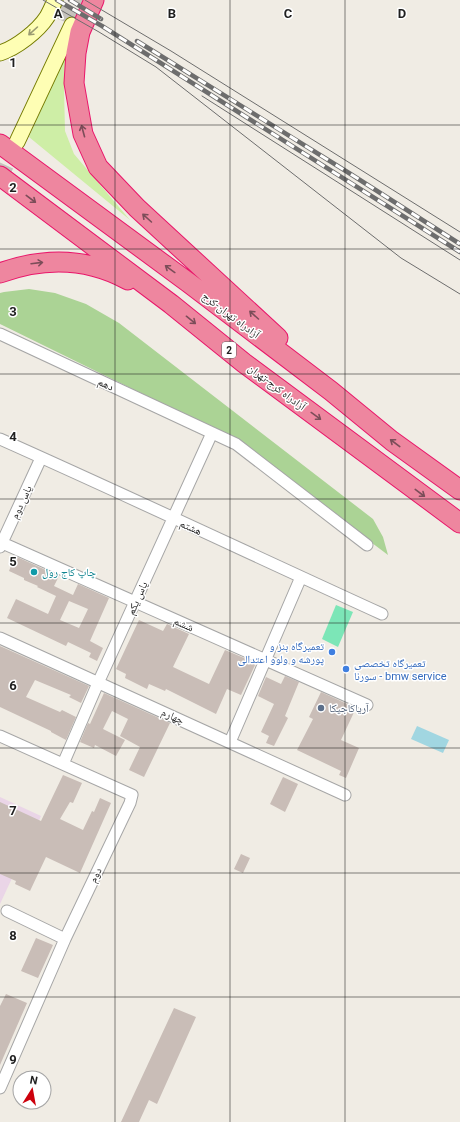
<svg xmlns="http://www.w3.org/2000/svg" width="460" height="1122" viewBox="0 0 460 1122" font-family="Roboto,'Noto Naskh Arabic',sans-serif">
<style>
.industrial{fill:#ead5e7}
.grass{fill:#ceeea6}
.forest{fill:#abd395}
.pitch{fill:#7ce6b7}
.water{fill:#a1d6e1}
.building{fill:#c9bdb7;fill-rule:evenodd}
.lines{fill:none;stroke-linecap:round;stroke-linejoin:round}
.secondary-tunnel{stroke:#c6c3bd;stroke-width:15;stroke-dasharray:15 8;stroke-linecap:butt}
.street-casing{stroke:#a6a6a6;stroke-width:13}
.secondary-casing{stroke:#757b00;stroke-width:17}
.highway-casing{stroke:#e9166a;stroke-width:21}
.street{stroke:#fff;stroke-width:11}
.secondary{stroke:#fefeb4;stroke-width:15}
.highway{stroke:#ee869f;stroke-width:19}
.tram{stroke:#6d6d6d;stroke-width:1}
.rail-casing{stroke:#6d6d6d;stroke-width:4.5}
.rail{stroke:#fff;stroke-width:3;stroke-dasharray:9;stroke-linecap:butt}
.oneway{stroke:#9a9a71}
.oneway2{stroke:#7c4d59}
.grid{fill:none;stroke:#1f1f1f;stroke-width:1;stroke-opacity:0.55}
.culture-dot{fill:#0f9aa8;stroke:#fff;stroke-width:1.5}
.shop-dot{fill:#3f7fe0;stroke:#fff;stroke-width:1.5}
.service-dot{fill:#5c6f8a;stroke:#fff;stroke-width:1.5}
.labels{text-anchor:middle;stroke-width:3;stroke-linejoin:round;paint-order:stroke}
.shield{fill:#fff;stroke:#626262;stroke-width:1}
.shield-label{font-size:10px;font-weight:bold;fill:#1f1f1f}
.street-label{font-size:11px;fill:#1f1f1f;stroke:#fff}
.culture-label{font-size:11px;fill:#0d838f;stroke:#fff;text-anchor:start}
.shop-label{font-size:11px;fill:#366cbe;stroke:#fff;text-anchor:end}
.service-label{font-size:11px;fill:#4e5e75;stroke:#fff;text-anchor:start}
.grid-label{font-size:13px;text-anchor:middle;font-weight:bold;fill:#1f1f1f;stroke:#fff;stroke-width:3;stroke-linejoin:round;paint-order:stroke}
</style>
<rect width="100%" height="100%" fill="#f0ece4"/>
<path class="industrial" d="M0 797 41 816 0 904Z"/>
<path class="grass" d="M69 45 64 88 65 131 74 154 130 220 29 137Z"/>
<path class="forest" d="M29 289 55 293 86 304 119 323 373 519 383 537 388 555 319 503 214 429 0 324V293L4 292Z"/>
<path class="pitch" d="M336 605 353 612 338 647 322 639Z"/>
<path class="water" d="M417 726 449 740 443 753 411 739Z"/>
<path class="building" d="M15 556 59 576 54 586 73 595 78 584 109 598 90 641 103 648 97 661 89 657 91 653 68 642 66 646 7 618 16 599 48 614 56 596 37 587 38 586 24 580V578L9 571ZM69 601 88 609 79 628 60 620Z
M139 620 163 631 167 624 189 634 173 667 209 684 225 650 256 663 241 695 227 689 216 714 166 689 165 691 149 684 147 689 125 678 126 674 116 669Z
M0 646 89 686 81 703 69 697 71 695 35 680 26 697 60 712 62 710 76 717 66 740 51 732V731L0 707Z
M285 676 299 682 285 716 288 718 274 746 266 743 269 736 261 732 274 704 258 696 266 677 281 684Z
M321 692 356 708 341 740 359 748 346 778 339 775 341 771 297 750 313 719 309 717Z
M104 693 170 723 144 777 129 770 140 747 120 736 128 719 112 711 103 729 125 740 116 756 95 745 94 748 80 742 88 723 90 724Z
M63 775 82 783 73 803 70 802 60 819 83 830 92 811 94 812 100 798 111 803 80 873 46 857 30 891 15 884 16 881 0 874V802L41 821Z
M283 777 298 784 285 812 270 804Z
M241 854 250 858 243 873 234 869Z
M36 938 53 945 38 978 21 971Z
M6 994 27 1003 0 1065V1006Z
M174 1008 196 1017 157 1104 149 1100 139 1122H121Z"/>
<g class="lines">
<path class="secondary-tunnel" d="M63 21 71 0
M72 25 83 0
M0 179 16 144"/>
<g class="street-casing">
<path id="street" d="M0 334 236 444 367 545
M0 439C128 496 255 556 382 614
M0 542 367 705
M0 547 41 458
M0 638 345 795
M0 736 132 795 130 803 65 939 0 1088
M230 742 301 577
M63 764 98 683 212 433
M7 911 65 939"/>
</g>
<g class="secondary-casing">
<path id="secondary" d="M0 53C16 48 38 31 47 17 50 12 53 5 55 0
M17 142 72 25"/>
</g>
<g class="highway-casing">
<path id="highway" d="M94 0 80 32 76 53 74 83 83 134 98 167 137 208 278 338
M0 144 189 283 331 391 392 441 460 490
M0 176 171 304 244 363 460 523
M0 273C44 257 86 257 128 280"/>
</g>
<use href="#street" class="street"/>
<use href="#secondary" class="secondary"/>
<use href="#highway" class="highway"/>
<path class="tram" d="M43 0 99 32 156 67 401 258 460 294
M85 0 171 51 460 232
M202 96 460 260"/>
<g class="rail-casing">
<path id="rail" d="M57 0 102 26 460 252
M70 0 101 19
M137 41 349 173 460 244"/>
</g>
<use href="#rail" class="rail"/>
</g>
<defs><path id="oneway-shaft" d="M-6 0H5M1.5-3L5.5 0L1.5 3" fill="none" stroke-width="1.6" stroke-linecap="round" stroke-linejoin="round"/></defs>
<use class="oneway" href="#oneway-shaft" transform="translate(33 31) rotate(138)"/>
<g class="oneway2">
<use href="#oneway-shaft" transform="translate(83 131) rotate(-105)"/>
<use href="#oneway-shaft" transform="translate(31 199) rotate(37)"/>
<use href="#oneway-shaft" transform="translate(147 218) rotate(-138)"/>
<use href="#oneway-shaft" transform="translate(37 263) rotate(-7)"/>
<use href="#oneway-shaft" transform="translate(170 269) rotate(-144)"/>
<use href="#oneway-shaft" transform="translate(254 315) rotate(-138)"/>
<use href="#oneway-shaft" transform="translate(191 320) rotate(39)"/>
<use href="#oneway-shaft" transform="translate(316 416) rotate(36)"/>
<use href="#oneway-shaft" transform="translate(395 443) rotate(-143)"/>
<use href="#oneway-shaft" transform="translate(420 493) rotate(37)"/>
</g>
<path class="grid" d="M115 0V1122M230 0V1122M345 0V1122M0 125H460M0 249H460M0 374H460M0 499H460M0 623H460M0 748H460M0 873H460M0 997H460"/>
<circle class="culture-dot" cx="34" cy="572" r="4"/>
<g class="shop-dot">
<circle cx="332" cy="652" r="4"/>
<circle cx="346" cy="669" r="4"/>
</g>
<circle class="service-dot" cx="321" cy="708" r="4"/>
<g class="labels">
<rect class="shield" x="222" y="342" width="14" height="16" rx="3"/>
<g class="shield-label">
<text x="229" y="354">2</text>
</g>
<g class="street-label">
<text transform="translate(231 315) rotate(37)" y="4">آزادراه تهران-کرج</text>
<text transform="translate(106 384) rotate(25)" y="4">دهم</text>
<text transform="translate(277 387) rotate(37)" y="4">آزادراه کرج-تهران</text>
<text transform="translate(21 502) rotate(-65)" y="4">یاس دوم</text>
<text transform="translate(191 527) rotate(24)" y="4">هشتم</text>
<text transform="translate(137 598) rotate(-66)" y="4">یاس یکم</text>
<text transform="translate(184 624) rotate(24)" y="4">ششم</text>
<text transform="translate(173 716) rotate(24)" y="4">چهارم</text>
<text transform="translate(95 875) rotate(-64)" y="4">دوم</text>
</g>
<g class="culture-label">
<text x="42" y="576">چاپ کاج رول</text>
</g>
<g class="shop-label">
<text x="324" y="650">تعمیرگاه بنز و<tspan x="324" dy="13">پورشه و ولوو اعتدالی</tspan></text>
<text x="354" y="667" text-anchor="start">تعمیرگاه تخصصی<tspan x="354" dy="13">سورنا - bmw service</tspan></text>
</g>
<g class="service-label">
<text x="329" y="712">آریاکاجیکا</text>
</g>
</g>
<g class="grid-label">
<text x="58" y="18">A</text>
<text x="172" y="18">B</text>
<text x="288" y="18">C</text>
<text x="402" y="18">D</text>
<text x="13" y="67">1</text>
<text x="13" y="192">2</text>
<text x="13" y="316">3</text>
<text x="13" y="441">4</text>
<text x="13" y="566">5</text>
<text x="13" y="690">6</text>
<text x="13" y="815">7</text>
<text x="13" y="940">8</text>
<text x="13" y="1064">9</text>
</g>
<g transform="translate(32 1090) rotate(11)"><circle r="19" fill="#ffffff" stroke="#a5a5a5"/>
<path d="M0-3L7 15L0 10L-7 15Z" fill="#cd000c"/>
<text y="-6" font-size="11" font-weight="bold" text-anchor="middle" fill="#1f1f1f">N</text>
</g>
</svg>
